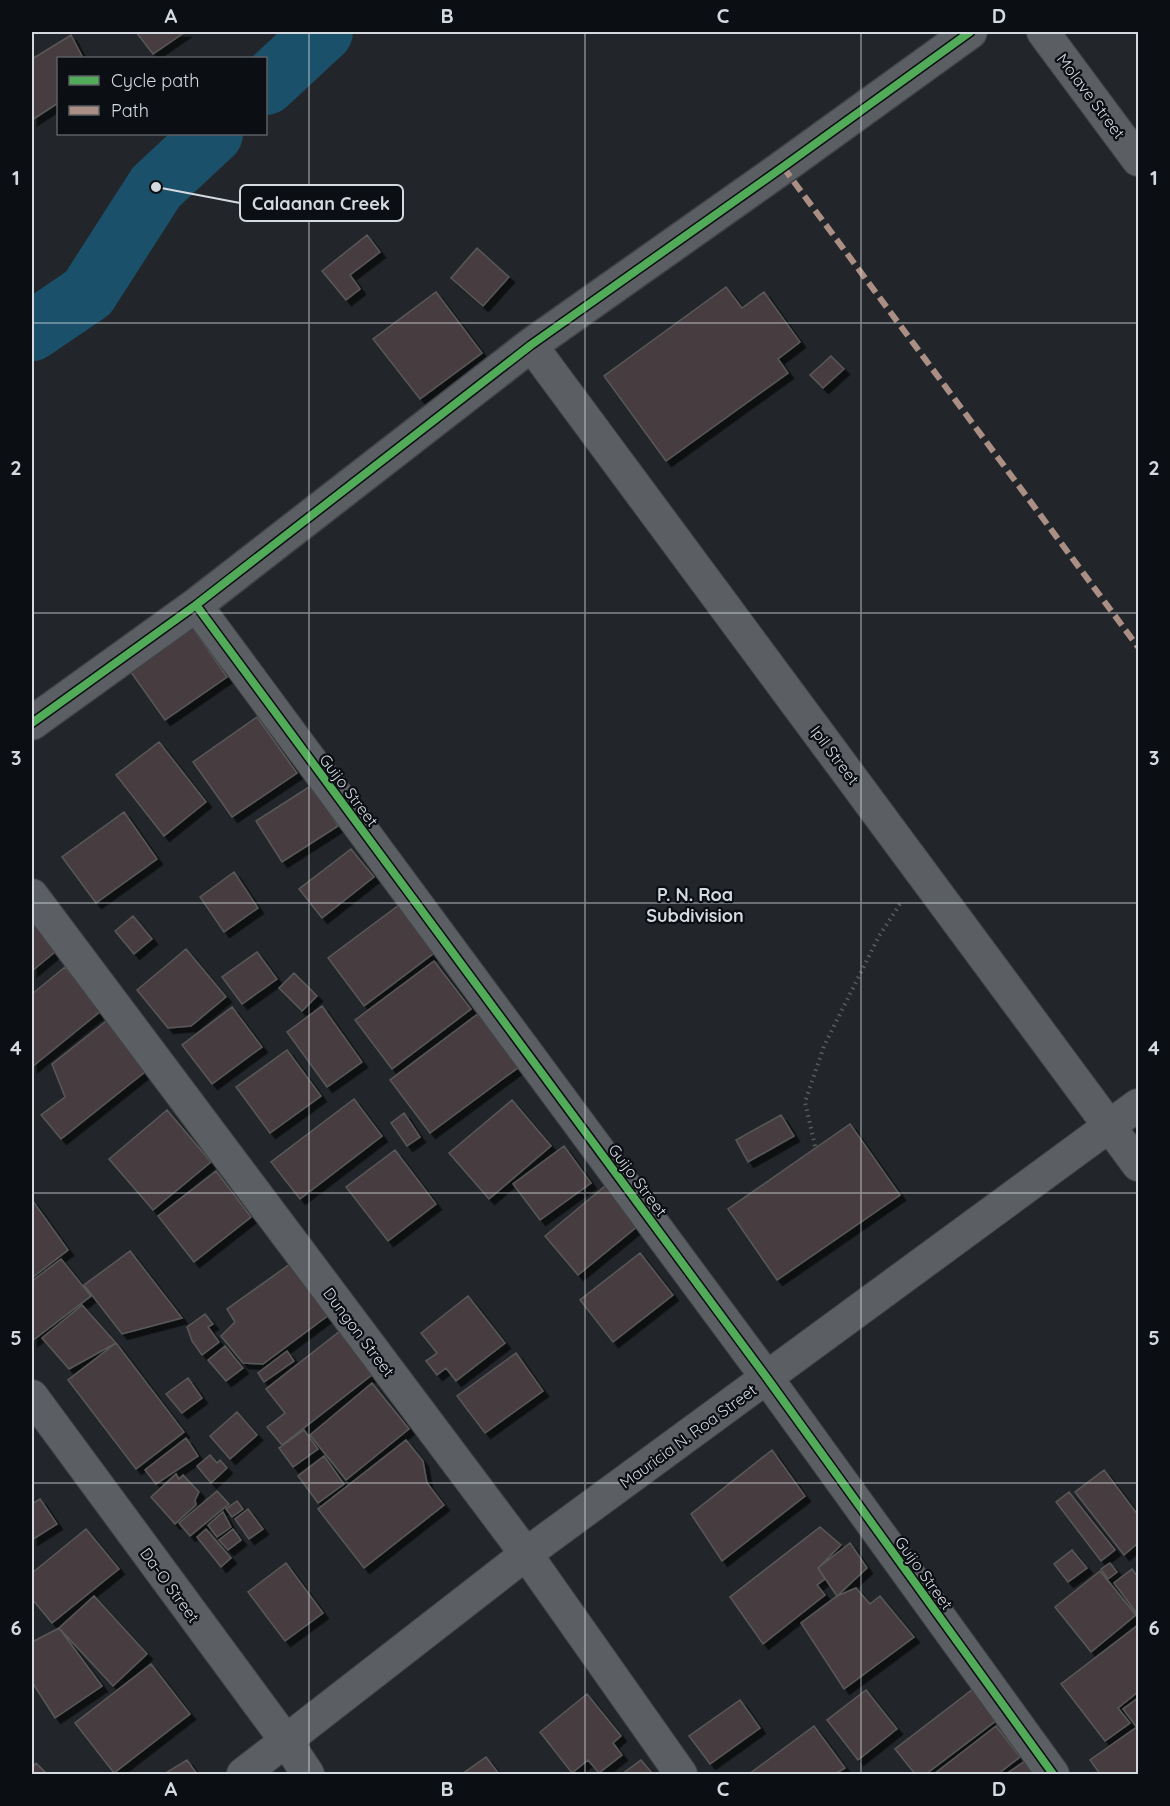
<svg xmlns="http://www.w3.org/2000/svg" width="1170" height="1806" viewBox="0 0 1170 1806" font-family="Quicksand,sans-serif">
<style>
.lines{fill:none;stroke-linecap:round;stroke-linejoin:round}
.river{stroke:#1a5069;stroke-width:60}
.building{fill:#463e3f;stroke:#595859;stroke-width:1.5;filter:url(#shadow)}
.minor-casing{stroke:#404347;stroke-width:34}
.tertiary-casing{stroke:#404347;stroke-width:36}
.path{stroke:#595d60;stroke-width:4;stroke-dasharray:1.5 4.5;stroke-linecap:butt}
.minor{stroke:#5b5f63;stroke-width:32}
.tertiary{stroke:#5b5f63;stroke-width:33}
.quiet{stroke:#ac8f84;stroke-width:6;stroke-dasharray:12 6;stroke-linecap:butt}
.cycleway-casing{stroke:#0b0e12;stroke-width:11}
.cycleway{stroke:#51ab58;stroke-width:8}
.grid{fill:none;stroke:#d5dae0;stroke-width:1.5;stroke-opacity:0.55}
.labels{text-anchor:middle;stroke-width:4.5;stroke-linejoin:round;paint-order:stroke}
.street-label{font-size:16px;fill:#d5dae0;stroke:#0b0e12}
.neighbourhood-label{font-size:18px;font-weight:bold;fill:#d5dae0;stroke:#0b0e12}
.leader{fill:none;stroke:#d5dae0;stroke-width:2}
.callout-dot{fill:#d5dae0;stroke:#0b0e12;stroke-width:2}
.callout{fill:#0b0e12;stroke:#d5dae0;stroke-width:2}
.callout-label{font-size:18px;text-anchor:middle;font-weight:bold;fill:#d5dae0}
.neatline{fill:none;stroke:#d5dae0;stroke-width:2}
.grid-label{font-size:20px;text-anchor:middle;font-weight:bold;fill:#d5dae0}
</style>
<defs>
<filter id="shadow"><feDropShadow dx="5.5" dy="5.5" stdDeviation="0" flood-color="#0009"/></filter>
</defs>
<rect width="100%" height="100%" fill="#22262a"/>
<g class="lines">
<path class="river" d="M266 85 323 32
M32 331 88 293 156 187 213 134"/>
</g>
<path class="building" d="M136 32H185L153 54Z
M71 35 83 58H58V103L32 120V59Z
M367 235 380 252 350 275 360 289 346 300 322 271Z
M477 248 509 277 483 306 451 278Z
M726 287 742 308 764 292 800 342 778 359 788 373 666 461 604 376Z
M436 292 482 353 420 399 373 339Z
M831 356 844 369 823 388 810 375Z
M191 625 227 677 165 720 128 668Z
M257 717 297 773 232 817 193 762Z
M159 742 206 802 164 836 116 775Z
M312 785 338 826 282 862 256 821Z
M124 812 157 859 96 903 62 857Z
M351 849 374 877 322 918 299 889Z
M234 872 258 908 224 932 200 897Z
M403 902 438 950 364 1006 328 958Z
M32 911 61 947 32 971Z
M133 916 152 939 134 954 115 931Z
M186 949 226 997 191 1026 168 1028 137 990Z
M257 952 277 979 242 1004 222 977Z
M434 961 471 1009 392 1069 355 1020Z
M65 967 101 1011 32 1067V994Z
M294 973 317 996 302 1011 279 988Z
M322 1006 362 1062 327 1087 287 1032Z
M232 1007 262 1047 212 1084 182 1045Z
M483 1010 523 1064 430 1133 390 1080Z
M115 1014 155 1064 61 1139 41 1115 65 1097 52 1064Z
M287 1050 321 1096 270 1133 236 1087Z
M354 1099 382 1136 300 1199 271 1162Z
M512 1100 551 1146 489 1199 449 1153Z
M167 1110 211 1162 153 1210 109 1159Z
M404 1113 420 1137 407 1146 391 1123Z
M781 1115 794 1136 748 1162 736 1140Z
M850 1124 900 1195 777 1280 728 1209Z
M564 1146 591 1183 540 1220 513 1184Z
M395 1150 436 1204 388 1241 346 1187Z
M216 1171 251 1217 194 1262 158 1216Z
M605 1186 638 1226 578 1275 545 1236Z
M32 1200 68 1250 32 1278Z
M130 1251 182 1318 122 1334 84 1285Z
M640 1253 673 1295 613 1342 580 1300Z
M61 1259 91 1296 32 1341V1281Z
M290 1264 330 1314 263 1364 243 1363 221 1336 235 1322 227 1309Z
M468 1296 505 1343 456 1381 446 1368 437 1375 426 1361 437 1353 421 1333Z
M82 1305 116 1343 69 1369 42 1338Z
M205 1314 213 1324 208 1327 219 1342 202 1355 192 1341 187 1327Z
M340 1331 373 1374 282 1445 267 1427 285 1413 266 1389Z
M116 1343 184 1432 136 1469 68 1380Z
M225 1346 243 1368 226 1381 208 1360Z
M287 1351 294 1361 264 1382 258 1373Z
M516 1353 543 1391 485 1433 457 1396Z
M188 1378 202 1398 182 1413 166 1394Z
M372 1383 409 1429 346 1480 310 1435Z
M237 1412 257 1435 230 1459 210 1436Z
M304 1430 318 1449 293 1467 279 1448Z
M186 1438 198 1456 156 1484 145 1470Z
M406 1440 423 1461 427 1483 444 1505 364 1568 318 1509Z
M772 1450 805 1496 722 1561 691 1514Z
M210 1455 217 1463 220 1460 227 1468 211 1483 197 1466Z
M324 1456 344 1484 318 1503 298 1476Z
M1104 1470 1138 1515V1543L1124 1555 1075 1492Z
M176 1474 179 1479 183 1475 199 1492 195 1500 196 1505 175 1524 151 1497Z
M217 1491 229 1504 190 1536 179 1523Z
M1069 1492 1115 1550 1101 1561 1056 1502Z
M40 1499 57 1524 32 1540V1504Z
M237 1501 243 1509 232 1517 226 1509Z
M248 1509 263 1529 249 1539 235 1519Z
M223 1512 231 1527 217 1537 208 1525Z
M820 1527 841 1545 818 1568 825 1579 817 1585 825 1595 763 1644 730 1597Z
M86 1529 119 1569 52 1623 32 1599V1573Z
M206 1529 231 1558 221 1567 197 1537Z
M233 1529 241 1540 228 1550 219 1540Z
M850 1543 867 1568 837 1596 818 1568Z
M1072 1550 1087 1568 1068 1582 1054 1564Z
M286 1563 323 1613 285 1641 248 1592Z
M1110 1563 1117 1572 1108 1579 1101 1569Z
M1132 1569 1138 1577V1615L1114 1583Z
M1100 1571 1136 1615 1091 1652 1055 1607Z
M856 1588 870 1604 880 1596 914 1637 844 1689 801 1623 837 1596Z
M94 1596 147 1654 113 1686 59 1628Z
M1138 1625V1692L1118 1708 1130 1723 1105 1741 1061 1684Z
M59 1628 102 1686 55 1718 32 1682V1642Z
M151 1664 190 1714 114 1773 75 1723Z
M973 1689 997 1720 926 1774H915L895 1749Z
M866 1690 897 1729 858 1760 827 1720Z
M587 1694 621 1736 613 1743 622 1755 599 1773 588 1760 572 1773 540 1732Z
M1138 1698V1729L1123 1709Z
M740 1700 760 1728 710 1764 689 1736Z
M814 1726 845 1768 835 1774H749Z
M996 1726 1020 1757 998 1774H934Z
M1137 1727 1138 1774H1100L1090 1760Z
M486 1757 499 1774H462Z
M1028 1759 1038 1774H1006Z
M187 1760 197 1774H164Z
M641 1760 653 1774H622Z
M36 1763 47 1774H32V1768Z"/>
<g class="lines">
<g class="minor-casing">
<path id="minor" d="M1043 32 1138 160
M531 345 1138 1165
M196 605 767 1378 1053 1774
M32 895 526 1554 681 1774
M32 1396 286 1741 308 1774
M243 1774 526 1554 1138 1105"/>
</g>
<g class="tertiary-casing">
<path id="tertiary" d="M32 723 196 605 531 345 783 167 970 32"/>
</g>
<path class="path" d="M815 1146 805 1102 824 1046 879 936 902 901"/>
<use href="#minor" class="minor"/>
<use href="#tertiary" class="tertiary"/>
<path class="quiet" d="M783 167 1138 647"/>
<g class="cycleway-casing">
<path id="cycleway" d="M196 605 767 1378 1053 1774
M32 723 196 605 531 345 783 167 970 32"/>
</g>
<use href="#cycleway" class="cycleway"/>
</g>
<path class="grid" d="M309 32V1774M585 32V1774M861 32V1774M32 323H1138M32 613H1138M32 903H1138M32 1193H1138M32 1483H1138"/>
<g class="labels">
<g class="street-label">
<text transform="translate(1091 96) rotate(53)" y="6">Molave Street</text>
<text transform="translate(835 755) rotate(53)" y="6">Ipil Street</text>
<text transform="translate(349 790) rotate(53)" y="6">Guijo Street</text>
<text transform="translate(638 1180) rotate(53)" y="6">Guijo Street</text>
<text transform="translate(359 1332) rotate(53)" y="6">Dungon Street</text>
<text transform="translate(688 1436) rotate(-36)" y="6">Mauricia N. Roa Street</text>
<text transform="translate(924 1573) rotate(54)" y="6">Guijo Street</text>
<text transform="translate(170 1585) rotate(54)" y="6">Da-O Street</text>
</g>
<g class="neighbourhood-label">
<text x="695" y="901">P. N. Roa<tspan x="695" dy="21">Subdivision</tspan></text>
</g>
</g>
<path class="leader" d="M156 187L240 203"/>
<circle class="callout-dot" cx="156" cy="187" r="6"/>
<rect class="callout" x="240" y="185" width="163" height="36" rx="6"/>
<g class="callout-label">
<text x="321" y="210">Calaanan Creek</text>
</g>
<rect width="1170" height="1806" fill="none" stroke="#0b0e12" stroke-width="66"/>
<rect x="57" y="57" width="210" height="78" fill="#0b0e12" stroke="#5c6064" stroke-width="1.5"/>
<rect x="69" y="76" width="30" height="9" fill="#51ab58" stroke="#5c6064" stroke-width="1.5"/>
<text x="111" y="87" font-size="18" fill="#d5dae0">Cycle path</text>
<rect x="69" y="106" width="30" height="9" fill="#ac8f84" stroke="#5c6064" stroke-width="1.5"/>
<text x="111" y="117" font-size="18" fill="#d5dae0">Path</text>
<rect x="33" y="33" width="1104" height="1740" class="neatline"/>
<g class="grid-label">
<text x="171" y="23">A</text>
<text x="447" y="23">B</text>
<text x="723" y="23">C</text>
<text x="999" y="23">D</text>
<text x="16" y="185">1</text>
<text x="1154" y="185">1</text>
<text x="16" y="475">2</text>
<text x="1154" y="475">2</text>
<text x="16" y="765">3</text>
<text x="1154" y="765">3</text>
<text x="16" y="1055">4</text>
<text x="1154" y="1055">4</text>
<text x="16" y="1345">5</text>
<text x="1154" y="1345">5</text>
<text x="16" y="1635">6</text>
<text x="1154" y="1635">6</text>
<text x="171" y="1796">A</text>
<text x="447" y="1796">B</text>
<text x="723" y="1796">C</text>
<text x="999" y="1796">D</text>
</g>
</svg>
